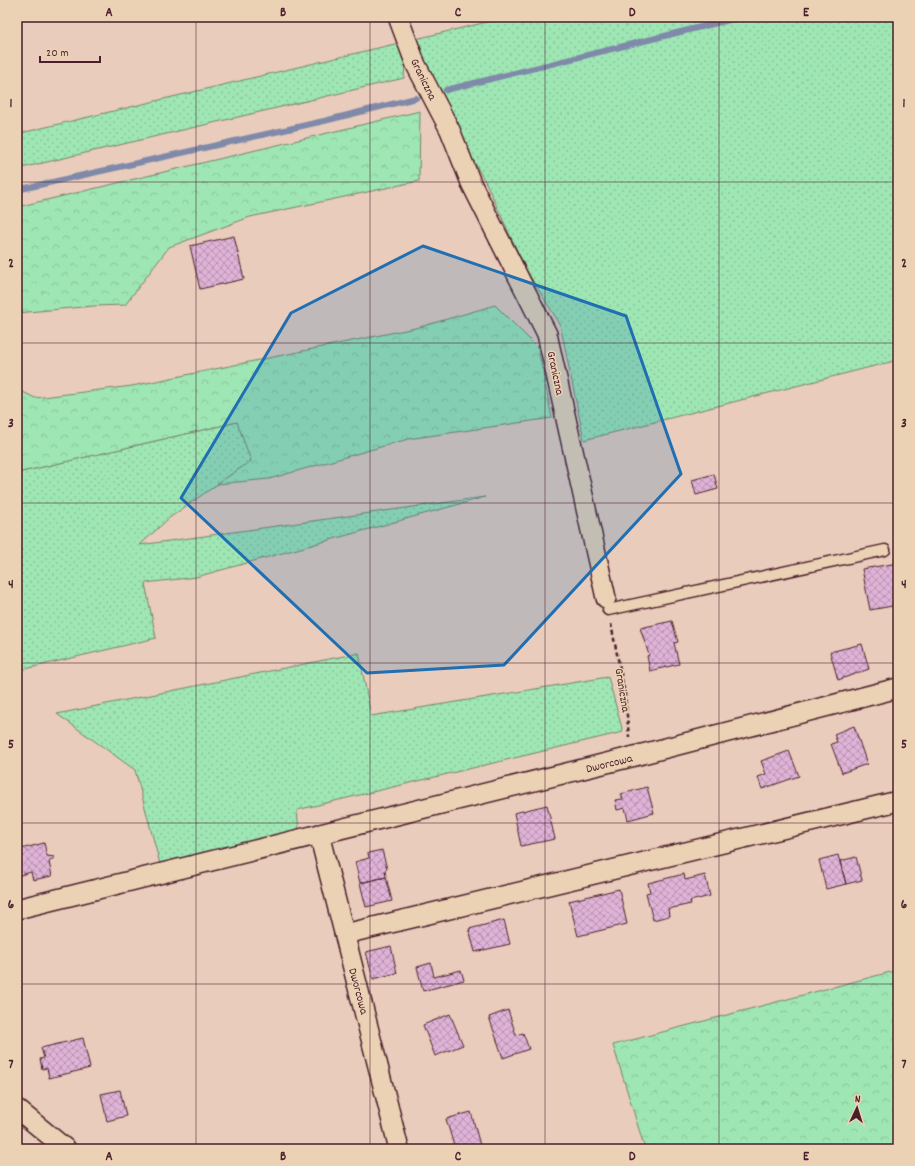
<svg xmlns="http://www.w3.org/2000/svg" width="915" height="1166" viewBox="0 0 915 1166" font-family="Dekko,sans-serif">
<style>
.grass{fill:url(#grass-dots);stroke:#74826f}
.forest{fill:url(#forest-crowns);stroke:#74826f}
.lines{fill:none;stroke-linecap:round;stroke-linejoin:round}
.stream{stroke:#7f89a9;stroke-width:6}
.building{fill:url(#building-cross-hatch);stroke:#4a1f2b}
.service-casing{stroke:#4a1f2b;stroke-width:13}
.minor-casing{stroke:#4a1f2b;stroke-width:22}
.path{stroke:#4a1f2b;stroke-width:2.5;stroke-dasharray:4 3;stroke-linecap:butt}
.service{stroke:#ecd2b4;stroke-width:10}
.minor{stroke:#ecd2b4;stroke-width:19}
.marked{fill:#1f6fb2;fill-opacity:0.2;stroke:#1f6fb2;stroke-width:3;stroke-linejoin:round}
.grid{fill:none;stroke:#4a1f2b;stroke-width:1;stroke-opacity:0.55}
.labels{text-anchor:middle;stroke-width:3;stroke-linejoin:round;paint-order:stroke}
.street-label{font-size:12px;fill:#4a1f2b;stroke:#ecd2b4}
.neatline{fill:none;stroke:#4a1f2b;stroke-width:1.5}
.grid-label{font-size:13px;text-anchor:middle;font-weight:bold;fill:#4a1f2b}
</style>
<defs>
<pattern id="grass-dots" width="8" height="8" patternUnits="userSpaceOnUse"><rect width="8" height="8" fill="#9ee6b3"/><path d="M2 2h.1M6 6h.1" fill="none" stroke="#8ac59a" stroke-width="1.8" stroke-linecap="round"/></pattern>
<pattern id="forest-crowns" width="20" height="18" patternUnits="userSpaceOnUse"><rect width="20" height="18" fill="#9ee6b3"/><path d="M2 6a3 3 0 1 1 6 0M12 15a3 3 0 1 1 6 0" fill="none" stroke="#8ac59a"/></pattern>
<pattern id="building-cross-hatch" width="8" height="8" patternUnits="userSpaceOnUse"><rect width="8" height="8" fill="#dfb3d7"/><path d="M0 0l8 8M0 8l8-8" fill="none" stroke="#b791af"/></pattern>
</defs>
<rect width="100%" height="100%" fill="#e9ccbb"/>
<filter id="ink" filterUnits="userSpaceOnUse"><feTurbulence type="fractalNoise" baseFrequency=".025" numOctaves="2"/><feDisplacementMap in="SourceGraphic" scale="8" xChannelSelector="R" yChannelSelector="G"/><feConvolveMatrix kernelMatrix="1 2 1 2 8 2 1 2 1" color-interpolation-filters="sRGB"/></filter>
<g filter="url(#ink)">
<path class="grass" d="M508 17H898V360L584 440 560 324 526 270 487 185 407 41 404 78 17 169V134Z
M237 422 258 456 169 518 140 545 485 497 196 577 145 583 156 638 17 671V473Z
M359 653 371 716 608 677 623 732 297 810 300 842 160 864 135 770 57 714Z"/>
<path class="forest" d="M420 111 419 181 250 217 169 247 125 305 93 306 17 313V207Z
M495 305 538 348 552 418 408 439 269 479 217 484 251 461 237 422 17 473V389L35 398 132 386 420 327Z
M898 970V1149H645L613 1045Z"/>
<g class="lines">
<path class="stream" d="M446 90 741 17
M17 190 324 121 416 98"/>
</g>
<path class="building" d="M234 236 244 279 200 289 190 246Z
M714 474 718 489 696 495 692 480Z
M898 563V605L870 610 862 569Z
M672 621 678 642 674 643 679 664 650 671 647 656 649 655 640 628Z
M862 644 869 669 838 680 830 652Z
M854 726 867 764 842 773 831 744 837 742 834 734Z
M789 751 799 776 762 789 758 777 766 774 761 761Z
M647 787 654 813 628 820 625 808 617 810 615 800 623 799 621 794Z
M547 805 555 839 521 846 514 813Z
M44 843 47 856 55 857 49 862 52 876 33 880 31 872 17 876V850Z
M382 850 387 869 385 870 386 877 360 883 355 862 369 858 368 853Z
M838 855 846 884 826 889 819 860Z
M856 857 862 880 846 884 840 861Z
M684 874 685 880 705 875 710 896 690 901 691 904 668 909 669 916 653 920 646 893 650 892 648 883Z
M386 877 392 901 366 907 360 883Z
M619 889 627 924 578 936 569 901Z
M504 920 510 944 475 952 469 929Z
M391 946 397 973 373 979 366 952Z
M431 963 434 977 461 970 464 980 423 991 417 967Z
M508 1010 516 1035 523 1033 529 1049 503 1058 489 1017Z
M450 1014 463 1045 435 1056 423 1025Z
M83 1038 90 1068 49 1078 47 1068 42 1069 40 1059 44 1058 41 1048Z
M120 1090 126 1116 107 1121 101 1094Z
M471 1112 481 1149H455L446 1119Z"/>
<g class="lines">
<g class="service-casing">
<path id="service" d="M608 610 885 550"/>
</g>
<g class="minor-casing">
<path id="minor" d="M398 17 416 65 450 130 471 183 547 334 606 598
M319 834 399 1149
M17 909 631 757 898 688
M345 934 898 801
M17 1109 66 1149"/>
</g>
<path class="path" d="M611 624 625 694 629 737"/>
<use href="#service" class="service"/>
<use href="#minor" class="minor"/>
</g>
</g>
<path class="marked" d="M423 246 626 316 681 474 504 665 367 673 181 498 291 313Z"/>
<path class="grid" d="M196 17V1149M370 17V1149M545 17V1149M719 17V1149M17 182H898M17 343H898M17 503H898M17 663H898M17 823H898M17 984H898"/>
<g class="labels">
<g class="street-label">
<text transform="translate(424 79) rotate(64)" y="4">Graniczna</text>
<text transform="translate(556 373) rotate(78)" y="4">Graniczna</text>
<text transform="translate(623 690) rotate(81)" y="4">Graniczna</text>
<text transform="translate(609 763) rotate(-14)" y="4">Dworcowa</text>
<text transform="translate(359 991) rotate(75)" y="4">Dworcowa</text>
</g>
</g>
<rect width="915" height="1166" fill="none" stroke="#ecd2b4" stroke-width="44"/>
<g transform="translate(857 1108) rotate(4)" stroke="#ecd2b4" stroke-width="3" paint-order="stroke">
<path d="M0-3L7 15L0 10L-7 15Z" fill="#4a1f2b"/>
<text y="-6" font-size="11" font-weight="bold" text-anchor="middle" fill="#4a1f2b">N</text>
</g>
<path d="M40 56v6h60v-6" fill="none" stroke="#4a1f2b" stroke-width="2"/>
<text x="46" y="56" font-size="12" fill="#4a1f2b" stroke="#ecd2b4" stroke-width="3" paint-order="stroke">20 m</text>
<rect x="22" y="22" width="871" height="1122" class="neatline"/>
<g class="grid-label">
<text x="109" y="16">A</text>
<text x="283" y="16">B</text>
<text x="458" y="16">C</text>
<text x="632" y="16">D</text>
<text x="806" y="16">E</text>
<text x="11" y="107">1</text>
<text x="904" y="107">1</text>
<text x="11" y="267">2</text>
<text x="904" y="267">2</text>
<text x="11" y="427">3</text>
<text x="904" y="427">3</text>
<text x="11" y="588">4</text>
<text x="904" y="588">4</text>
<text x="11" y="748">5</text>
<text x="904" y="748">5</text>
<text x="11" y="908">6</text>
<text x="904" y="908">6</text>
<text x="11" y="1068">7</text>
<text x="904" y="1068">7</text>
<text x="109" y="1160">A</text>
<text x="283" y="1160">B</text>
<text x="458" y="1160">C</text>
<text x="632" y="1160">D</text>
<text x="806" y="1160">E</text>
</g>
</svg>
